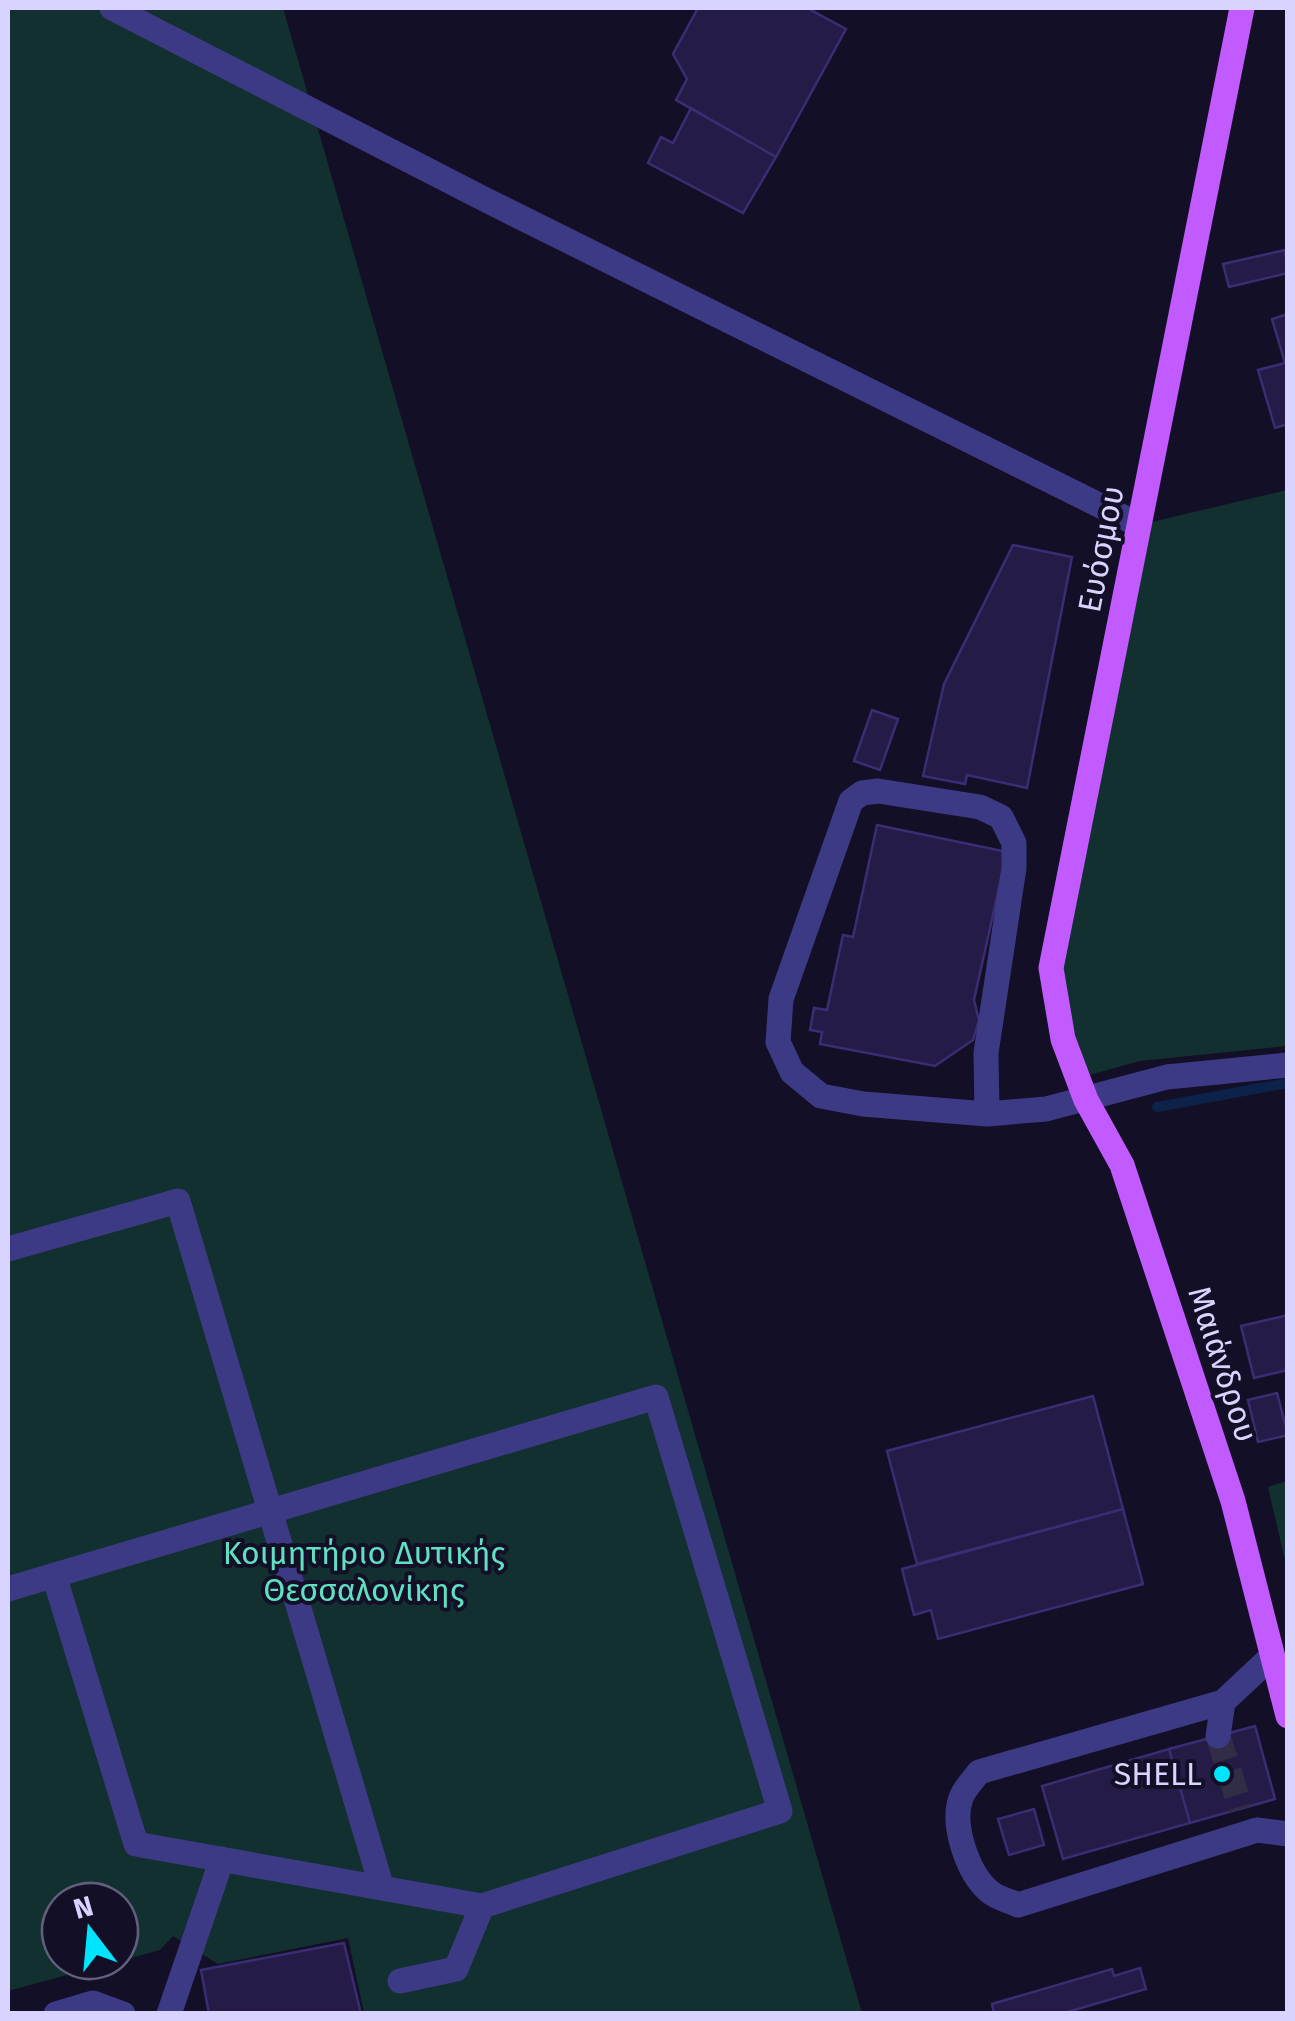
<svg xmlns="http://www.w3.org/2000/svg" width="1295" height="2021" viewBox="0 0 1295 2021" font-family="'Fira Sans',sans-serif">
<style>
.green{fill:#12302f}
.lines{fill:none;stroke-linecap:round;stroke-linejoin:round}
.stream{stroke:#0c2248;stroke-width:10}
.building{fill:#241b47;stroke:#3b2d73;stroke-width:2.5}
.minor-tunnel{stroke:#312d47;stroke-width:25;stroke-dasharray:25 12;stroke-linecap:butt}
.minor{stroke:#3d3a85;stroke-width:25}
.major{stroke:#c25bff;stroke-width:25}
.poi-dot{fill:#00e5ff;stroke:#130f26;stroke-width:4}
.labels{text-anchor:middle;stroke-width:8;stroke-linejoin:round;paint-order:stroke}
.street-label{font-size:32px;fill:#d9d4ff;stroke:#130f26}
.park-label{font-size:32px;fill:#5fe0c0;stroke:#130f26}
.poi-label{font-size:32px;fill:#d9d4ff;stroke:#130f26;text-anchor:end}
</style>
<rect width="100%" height="100%" fill="#130f26"/>
<path class="green" d="M8 8H283L862 2013H364L348 1938 218 1964 173 1936 160 1950 120 1961V1901H60V1961H119L8 1991Z
M1287 490V1046L1140 1061 1089 1075 1051 968 1139 525Z
M1287 1481H1288L1287 1569 1268 1487Z"/>
<g class="lines">
<path class="stream" d="M1157 1107 1288 1083"/>
</g>
<path class="building" d="M698 8H807L846 29 776 157 676 100 687 79 673 54Z
M691 108 776 157 743 213 648 163 661 137 673 143Z
M1285 250 1288 273 1229 287 1223 264Z
M1288 314V424L1275 428 1258 370 1285 363 1272 319Z
M1013 545 1072 557 1027 788 967 775 965 784 923 776 944 684Z
M872 710 898 719 880 770 854 761Z
M877 825 1007 852 974 1000 979 1020 973 1040 935 1066 820 1044 822 1032 810 1030 814 1008 827 1010 843 935 853 937Z
M1288 1315V1370L1254 1378 1241 1326Z
M1277 1393 1288 1435 1258 1442 1248 1400Z
M1093 1396 1123 1509 917 1564 887 1451Z
M1123 1509 1143 1584 938 1639 931 1610 914 1615 902 1569Z
M1255 1726 1275 1799 1190 1823 1169 1749Z
M1169 1749 1190 1823 1063 1859 1042 1786Z
M1034 1809 1044 1845 1009 1855 998 1819Z
M344 1943 361 2014H209L201 1970Z
M1140 1968 1146 1989 1061 2014H994L992 2004 1112 1969 1114 1976Z"/>
<g class="lines">
<path class="minor-tunnel" d="M1218 1736 1241 1809"/>
<path class="minor" d="M112 8 486 200 1139 525
M987 1114 986 1053 1014 868V843L1001 817 980 807 878 791 862 793 851 801 781 999 778 1042 792 1072 821 1096 863 1104 987 1114 1046 1109 1167 1077 1288 1065
M8 1249 178 1201 382 1888
M8 1589 656 1397 780 1811 482 1906 136 1844 54 1575
M1272 1656 1223 1702 979 1772C973 1780 964 1789 961 1798 951 1825 968 1874 990 1892 997 1898 1010 1901 1018 1905L1257 1830 1288 1834
M1218 1736 1223 1702
M400 1981 456 1969 482 1906
M56 2014 93 2003 123 2014
M169 2014 222 1859"/>
<path class="major" d="M1242 8 1051 968 1063 1039 1086 1100 1122 1165 1233 1501 1288 1716"/>
</g>
<circle class="poi-dot" cx="1222" cy="1774" r="10"/>
<g class="labels">
<g class="street-label">
<text transform="translate(1101 549) rotate(-79)" y="11">Ευόσμου</text>
<text transform="translate(1223 1364) rotate(72)" y="11">Μαιάνδρου</text>
</g>
<g class="park-label">
<text x="364" y="1564">Κοιμητήριο Δυτικής<tspan x="364" dy="37">Θεσσαλονίκης</tspan></text>
</g>
<g class="poi-label">
<text x="1202" y="1785">SHELL</text>
</g>
</g>
<rect width="1295" height="2021" fill="none" stroke="#d9d4ff" stroke-width="20"/>
<g transform="translate(90 1931) rotate(344)"><circle r="48" fill="#130f26" stroke="#625e7d" stroke-width="2.5"/>
<path d="M0-8L18 38L0 25L-18 38Z" fill="#00e5ff"/>
<text y="-15" font-size="28" font-weight="bold" text-anchor="middle" fill="#d9d4ff">N</text>
</g>
</svg>
